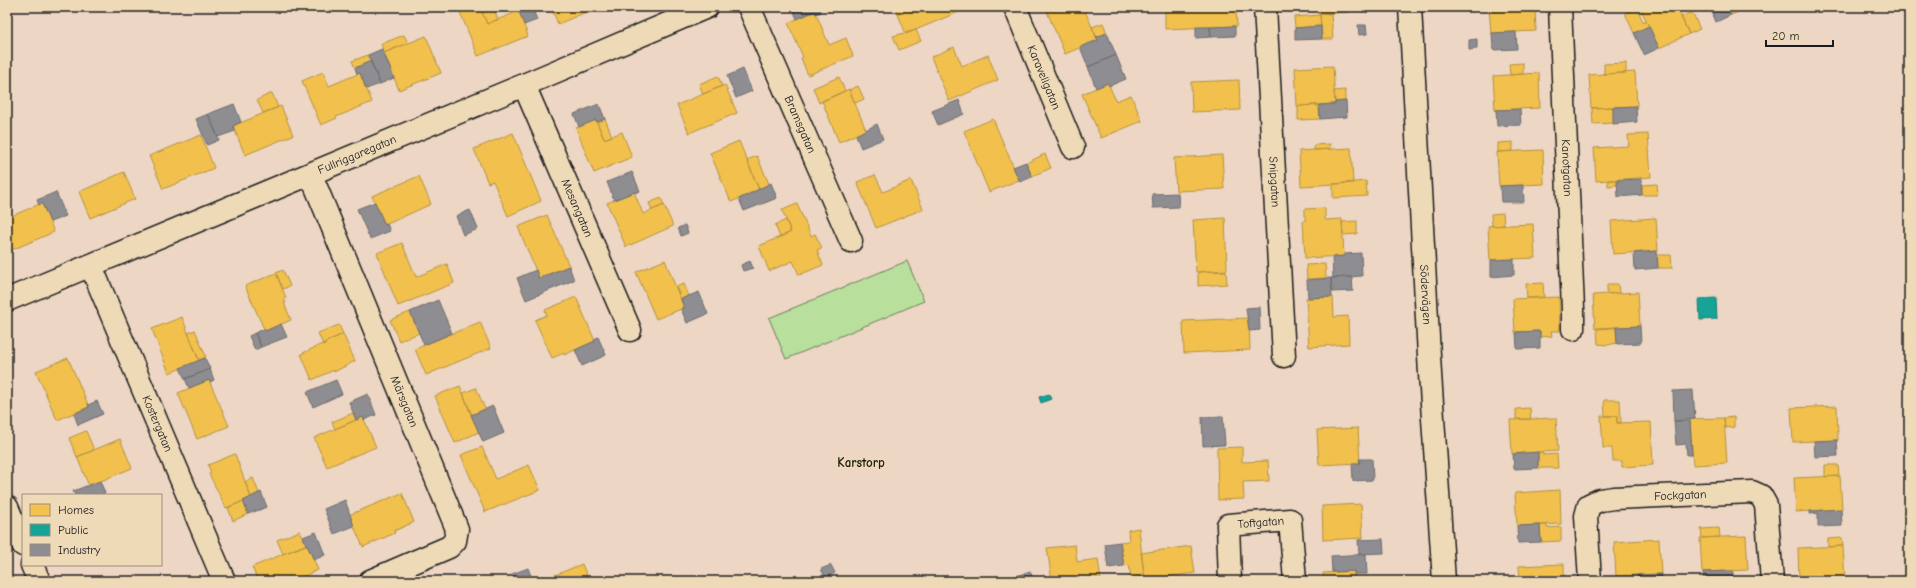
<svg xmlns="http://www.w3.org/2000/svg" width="1916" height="588" viewBox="0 0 1916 588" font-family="'Comic Neue',sans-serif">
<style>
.green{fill:#b8df9b;stroke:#6a7e5c}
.homes{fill:#f2c14e;stroke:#b2903f}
.public{fill:#17a398;stroke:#187a73}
.industry{fill:#8d8d92;stroke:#6b6b6f}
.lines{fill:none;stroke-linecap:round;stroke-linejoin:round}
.minor-casing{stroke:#1c1c1c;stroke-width:25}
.minor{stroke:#efdab8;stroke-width:22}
.labels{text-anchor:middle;stroke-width:4;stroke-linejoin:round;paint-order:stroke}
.street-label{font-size:12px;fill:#1c1c1c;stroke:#efdab8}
.neighbourhood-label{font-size:13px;font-weight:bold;fill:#1c1c1c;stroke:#efdab8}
</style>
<rect width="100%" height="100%" fill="#edd6c4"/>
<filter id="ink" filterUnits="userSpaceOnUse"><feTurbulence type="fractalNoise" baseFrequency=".025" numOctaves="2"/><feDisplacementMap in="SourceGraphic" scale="8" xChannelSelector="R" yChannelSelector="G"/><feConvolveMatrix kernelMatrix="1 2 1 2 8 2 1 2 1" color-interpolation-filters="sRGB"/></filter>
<g filter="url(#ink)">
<path class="green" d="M907 261 924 301 786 359 769 318Z"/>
<path class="homes" d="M471 7H480L487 24 519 11 528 36 478 56 460 12Z
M480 7H493L498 19 487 24Z
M551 7H598L558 24Z
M895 7H968V8L906 34Z
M1045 7H1083L1098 40 1065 54Z
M1165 7H1236L1237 26 1165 29Z
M1291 7H1349V12L1318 14V10L1292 11Z
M1489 7H1535L1536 31 1491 33Z
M1640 7H1677L1689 34 1659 48Z
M1727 7H1750L1731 15Z
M1637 8 1643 22 1646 20 1649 26 1634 33 1625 13Z
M815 11 829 45 846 38 853 56 808 75 801 58 803 57 788 23Z
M1692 12 1700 29 1689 34 1681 17Z
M1320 14H1331L1333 39H1322Z
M1320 15 1321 26 1295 28 1294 17Z
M1103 23 1107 33 1096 37 1092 27Z
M916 30 921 41 899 50 893 36Z
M404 35 408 43 384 53 381 44Z
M426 36 441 73 399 90 384 53Z
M954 47 962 66 988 55 998 80 949 101 931 57Z
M368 55 371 61 355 68 352 61Z
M1523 63V74L1510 75 1509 64Z
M1626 63V73L1604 74V64Z
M1333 66 1335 104 1297 106 1295 68Z
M323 72 329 86 360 73 372 102 336 117 337 118 321 125 302 81Z
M1635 72 1637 106 1591 108 1589 75Z
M1539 73 1540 108 1495 110 1493 76Z
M718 76 722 86 703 94 699 84Z
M839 77 845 91 819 103 813 88Z
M1239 80 1240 110 1192 112 1191 82Z
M1108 83 1116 101 1131 95 1142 121 1101 138 1082 94Z
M725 85 737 113 689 133 677 105Z
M858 86 864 99 855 103 849 90Z
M849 89 866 130 839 142 822 101Z
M1345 90V101L1335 102 1334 91Z
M272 93 278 107 263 113 257 100Z
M1319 105 1320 119 1298 120V106Z
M281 106 293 135 245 155 233 126Z
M1613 107 1614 123 1593 124 1592 108Z
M605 119 612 136 604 139 597 122Z
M993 119 1019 180 989 192 964 131Z
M596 120 604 139 622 132 632 157 594 173 576 128Z
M513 133 541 201 508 216 493 181 488 183 474 149Z
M1648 134 1651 177 1596 181 1594 148 1629 146 1628 135Z
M201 135 214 168 163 189 149 156Z
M739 141 759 190 731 202 710 153Z
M1513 142V151L1498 152V143Z
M1330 144V149L1314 150V145Z
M1351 148 1353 183 1301 186 1299 151Z
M1543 150 1544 184 1499 186 1497 152Z
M1045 154 1051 168 1032 176 1026 163Z
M1222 155 1224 189 1176 191 1174 158Z
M757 156 769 184 759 189 747 160Z
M124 172 135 199 90 218 79 192Z
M875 175 883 192 911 180 923 209 876 228 857 182Z
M419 176 431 204 385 225 372 196Z
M1608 180H1617V185L1608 186Z
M1366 181 1367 196 1333 198V184Z
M1657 184 1658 195H1642V185Z
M634 192 643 214 664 205 673 226 626 247 607 203Z
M661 198 664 205 652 210 649 203Z
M42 203 54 232 7 252V218Z
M797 204 811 236 815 234 822 248 817 250 823 265 799 275 793 261 769 271 759 246 791 232 782 210Z
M1325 208V220L1342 219 1344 256 1305 258 1303 221H1305V209Z
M1503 213 1504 225 1492 226 1491 214Z
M547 215 569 266 539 278 518 227Z
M1225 218 1227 270 1196 272 1193 220Z
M1656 218 1658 251 1613 254 1611 221Z
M786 220 791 232 780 237 775 225Z
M1357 221V234L1343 235 1342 222Z
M1533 224 1535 258 1490 260 1488 226Z
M402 243 416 277 447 264 454 283 398 306 377 253Z
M1657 255H1671L1672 268H1658Z
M665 260 684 308 656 319 636 272Z
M1325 264 1326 278 1307 279 1306 265Z
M283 270 290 286 283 289 276 273Z
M1226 271 1227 284 1198 286V272Z
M276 273 286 298 284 299 286 303H284L291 320 265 331 245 286Z
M1543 283 1544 297 1527 298 1526 284Z
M684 284 689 296 681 299 676 287Z
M1607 284H1618L1619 293 1607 294Z
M1638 292 1640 326 1595 329 1593 295Z
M576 297 595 341 564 355V353L552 358 535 320 547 315 545 310Z
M1333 297 1334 317 1348 316 1349 344 1309 347 1306 298Z
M1559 297 1560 331H1551L1552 336 1540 337V331L1515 332 1513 299Z
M410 312 419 333 399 341 390 320Z
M182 317 199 361 169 373 152 329Z
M1249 318 1250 350 1184 353 1183 321Z
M480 322 491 348 426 375 415 349Z
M339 325 343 334 325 342 326 344 323 345 318 333Z
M1616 327 1617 343 1607 345 1598 344 1597 328Z
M195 330 206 357 199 360 188 333Z
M343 334 355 361 334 372V370L312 380 301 354Z
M68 358 89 407 57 420 36 371Z
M209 380 229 426 197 439 178 393Z
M460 386 479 432 455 443 435 396Z
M476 388 485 409 471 415 463 393Z
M1604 400H1620L1621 423H1617V416H1605Z
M1837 406 1838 440 1793 442 1791 408Z
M1530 408 1531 419H1516V409Z
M353 413 356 420 335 429 332 422Z
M1601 416H1617V423L1651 422 1653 465 1622 467V461H1613L1612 448H1603Z
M363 417 376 447 327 467 314 438Z
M1734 417V427L1725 428 1724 418Z
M1556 418 1558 451 1512 454 1510 420Z
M1724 418 1727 463 1693 465 1690 419Z
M1358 428 1360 463 1319 465 1317 430Z
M86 431 94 450 77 457 69 438Z
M120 439 132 468 89 486 77 457Z
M482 447 496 479 529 465 540 490 485 512 461 455Z
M1242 447V462L1268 461 1269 481 1243 482 1244 499 1218 500 1217 448Z
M1538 452H1543V455L1557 454 1558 468H1538Z
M235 454 251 498 226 508 209 474 211 473 208 465Z
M1825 465H1838L1839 476 1825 477Z
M1840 476 1842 509 1796 512 1794 478Z
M253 478 259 493 251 497 245 482Z
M1560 490 1561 524 1517 526 1515 493Z
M402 493 414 522 394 531 395 533 363 547 349 515Z
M243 501 248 514 233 521 228 508Z
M1361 504 1363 538 1323 540 1322 506Z
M1540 525H1547V528L1561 527V541L1541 542Z
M1139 528 1144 576 1131 578 1129 565 1124 566 1120 542 1129 541 1128 530Z
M1719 528 1720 537 1702 538 1701 529Z
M300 531 306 545 283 554 277 540Z
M1746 536 1748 570 1702 572 1700 538Z
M1842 538 1843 546 1828 547V539Z
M1659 539 1661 574 1616 576 1614 542Z
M307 544 318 570 293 581H258L252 567Z
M1075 545 1077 562 1098 559 1101 581H1052L1047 548Z
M1191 546 1195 573 1145 580 1141 553Z
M1843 546 1845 580 1799 581 1798 548Z
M582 564 589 581H541Z
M1564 564V581H1520L1519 566Z
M1354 571 1355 581H1324L1323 573Z"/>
<path class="public" d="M1716 298 1717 319 1700 320 1699 299Z
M1049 394 1051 399 1041 403 1039 397Z"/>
<path class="industry" d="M515 7H532L537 20 524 25 519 11 517 12Z
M792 7H819L821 12 816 14 815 11 797 19Z
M1710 7H1727L1731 15 1716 22Z
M1358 25H1366L1367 34 1359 35Z
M1235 26V36L1211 37 1210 27Z
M1321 26 1322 39 1295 40V28Z
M1649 26 1659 48 1644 55 1634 33Z
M1196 27H1210L1211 37 1196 38Z
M1516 32 1517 49 1493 50 1492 33Z
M1107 33 1116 55 1088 67 1080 47 1098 40 1096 37Z
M1477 39V49L1469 50V40Z
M382 49 394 78 380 84 368 55Z
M1116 55 1126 79 1109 86 1108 83 1096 88 1088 67Z
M371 61 380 84 366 89 360 73 357 74 355 68Z
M743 69 752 91 736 98 727 76Z
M959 100 964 114 938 125 932 111Z
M1346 101 1347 117 1320 119 1319 105 1335 104V102Z
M234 104 241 122 233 126 235 131 218 137 208 114Z
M599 104 605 119 597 122 596 120 579 127 574 114Z
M1636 106 1637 122 1613 124V107Z
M1520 109 1521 125 1497 126 1496 110Z
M208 114 219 140 207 145 196 119Z
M877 124 883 139 861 148 856 135Z
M1026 162 1032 177 1020 182 1013 167Z
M632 172 640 191 635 193 634 192 614 200 607 182Z
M1641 179 1642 195 1618 197 1617 180Z
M771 183 777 198 744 211 739 199Z
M1523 185 1524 202H1501L1500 186Z
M56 192 66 216 50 222 42 203 39 205 37 200Z
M1178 193 1179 207 1153 208 1152 194Z
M375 202 385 225 387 224 390 231 370 239 357 209Z
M470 210 478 229 463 235 456 216Z
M685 225 688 233 681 236 678 228Z
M1657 251 1658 268 1635 270 1634 253Z
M1361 253 1362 276 1333 278 1332 257 1344 256V254Z
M1514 259V275L1491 277V260Z
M750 261 753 268 743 271 741 265Z
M569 266 574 280 526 300 517 278 536 270 539 278Z
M1352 277 1353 291 1332 292 1331 278Z
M1331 278 1332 297 1308 298 1307 280Z
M699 292 708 314 687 323 681 309 684 308 681 299Z
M438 300 452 333 424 345 410 312Z
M1259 307 1260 330 1249 331 1246 308Z
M281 324 287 337 261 347 255 333 264 329 265 331Z
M1640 326 1641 343 1617 344 1616 327Z
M1540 331V348L1517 349 1516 332Z
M255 333 261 347 255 350 249 336Z
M598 337 606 355 582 366 575 350 595 341 594 339Z
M205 358 210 369 185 379 180 368Z
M210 369 214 380 210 382 209 380 189 388 185 379Z
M336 380 342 394 313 407 307 392Z
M1693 390 1695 419 1674 421 1673 391Z
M368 394 376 415 364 420 363 417 356 420 349 402Z
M97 401 103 414 78 425 74 414 89 407 88 405Z
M493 406 504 433 483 442 471 415Z
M1223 416 1225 445 1203 446 1202 417Z
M1674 421H1690L1692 455H1687L1686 444 1676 445Z
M1837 440 1838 456 1815 457 1814 441Z
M1538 452V468L1514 469 1513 454Z
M1359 459H1372L1373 480 1353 481 1352 463H1360Z
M100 481 105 493 101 495H75L73 491Z
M261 492 267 507 248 514 243 501Z
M345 500 354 526 334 534 324 509Z
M1841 509 1842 526 1818 527V513L1810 514V511Z
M1540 525 1541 542 1518 543 1517 526Z
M316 532 325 555 314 560 303 537Z
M1383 539 1384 553 1359 554 1358 540Z
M1120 542 1124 566 1108 568 1105 544Z
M1366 554 1367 574H1354V571L1332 572 1331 556Z
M831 565 835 573 825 577 821 569Z
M528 568 533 581H515L512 574Z
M1030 571 1034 581H1018L1017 576Z
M1733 571V578H1727V581H1704L1703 572Z
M1661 574 1662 581H1638L1637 575Z"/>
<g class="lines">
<g class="minor-casing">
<g id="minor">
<path id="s1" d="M749 7 851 241"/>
<path id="s2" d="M1015 7 1073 147"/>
<path id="s3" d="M1265 7 1284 356"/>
<path id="s4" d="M1410 7 1430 374 1444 581"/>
<path id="s5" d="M1560 7 1573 309V329"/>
<path id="s6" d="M524 85 630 330"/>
<path id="s7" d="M311 175 457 529 455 541 449 547 370 581"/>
<path id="s8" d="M91 266 224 581"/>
<path id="s9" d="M7 300 524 85 707 7"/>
<path d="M7 507 23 545"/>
<path d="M32 565 39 581"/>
<path id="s10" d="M1230 581 1228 525 1290 520 1295 581"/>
<path id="s11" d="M1590 581 1586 516 1589 505 1600 500 1614 498 1752 492 1761 496 1766 505 1772 581"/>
</g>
</g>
<use href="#minor" class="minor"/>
</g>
</g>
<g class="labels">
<g class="street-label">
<text dy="4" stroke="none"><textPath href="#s2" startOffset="76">Karavellgatan</textPath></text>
<text dy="4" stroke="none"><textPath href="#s1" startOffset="128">Bramsgatan</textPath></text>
<text dy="4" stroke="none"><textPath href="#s9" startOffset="379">Fullriggaregatan</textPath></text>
<text dy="4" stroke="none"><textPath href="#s5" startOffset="161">Kanotgatan</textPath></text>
<text dy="4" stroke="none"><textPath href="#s3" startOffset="175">Snipgatan</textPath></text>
<text dy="4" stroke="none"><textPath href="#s6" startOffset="134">Mesangatan</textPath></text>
<text dy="4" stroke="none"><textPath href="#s4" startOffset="288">Södervägen</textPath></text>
<text dy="4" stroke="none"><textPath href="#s7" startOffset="245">Märsgatan</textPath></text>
<text dy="4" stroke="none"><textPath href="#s8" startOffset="171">Kostergatan</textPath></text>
<text dy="4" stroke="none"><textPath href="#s11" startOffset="169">Fockgatan</textPath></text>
<text dy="4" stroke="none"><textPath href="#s10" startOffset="89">Toftgatan</textPath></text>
</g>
<g class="neighbourhood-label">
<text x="861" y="467">Karstorp</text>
</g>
</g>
<rect width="1916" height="588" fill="none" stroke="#efdab8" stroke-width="24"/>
<rect x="12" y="12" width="1892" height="564" fill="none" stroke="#1c1c1c" stroke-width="1.5" filter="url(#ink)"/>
<rect x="22" y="494" width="140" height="72" fill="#efdab8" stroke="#9b8e7a"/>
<rect x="30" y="504" width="20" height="12" fill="#f2c14e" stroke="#9b8e7a"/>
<text x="58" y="514" font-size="12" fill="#1c1c1c">Homes</text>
<rect x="30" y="524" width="20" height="12" fill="#17a398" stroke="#9b8e7a"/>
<text x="58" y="534" font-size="12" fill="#1c1c1c">Public</text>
<rect x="30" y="544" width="20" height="12" fill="#8d8d92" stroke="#9b8e7a"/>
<text x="58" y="554" font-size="12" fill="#1c1c1c">Industry</text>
<path d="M1766 40v6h67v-6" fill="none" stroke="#1c1c1c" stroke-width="2"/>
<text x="1772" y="40" font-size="12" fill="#1c1c1c" stroke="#efdab8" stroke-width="3" paint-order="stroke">20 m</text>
</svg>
